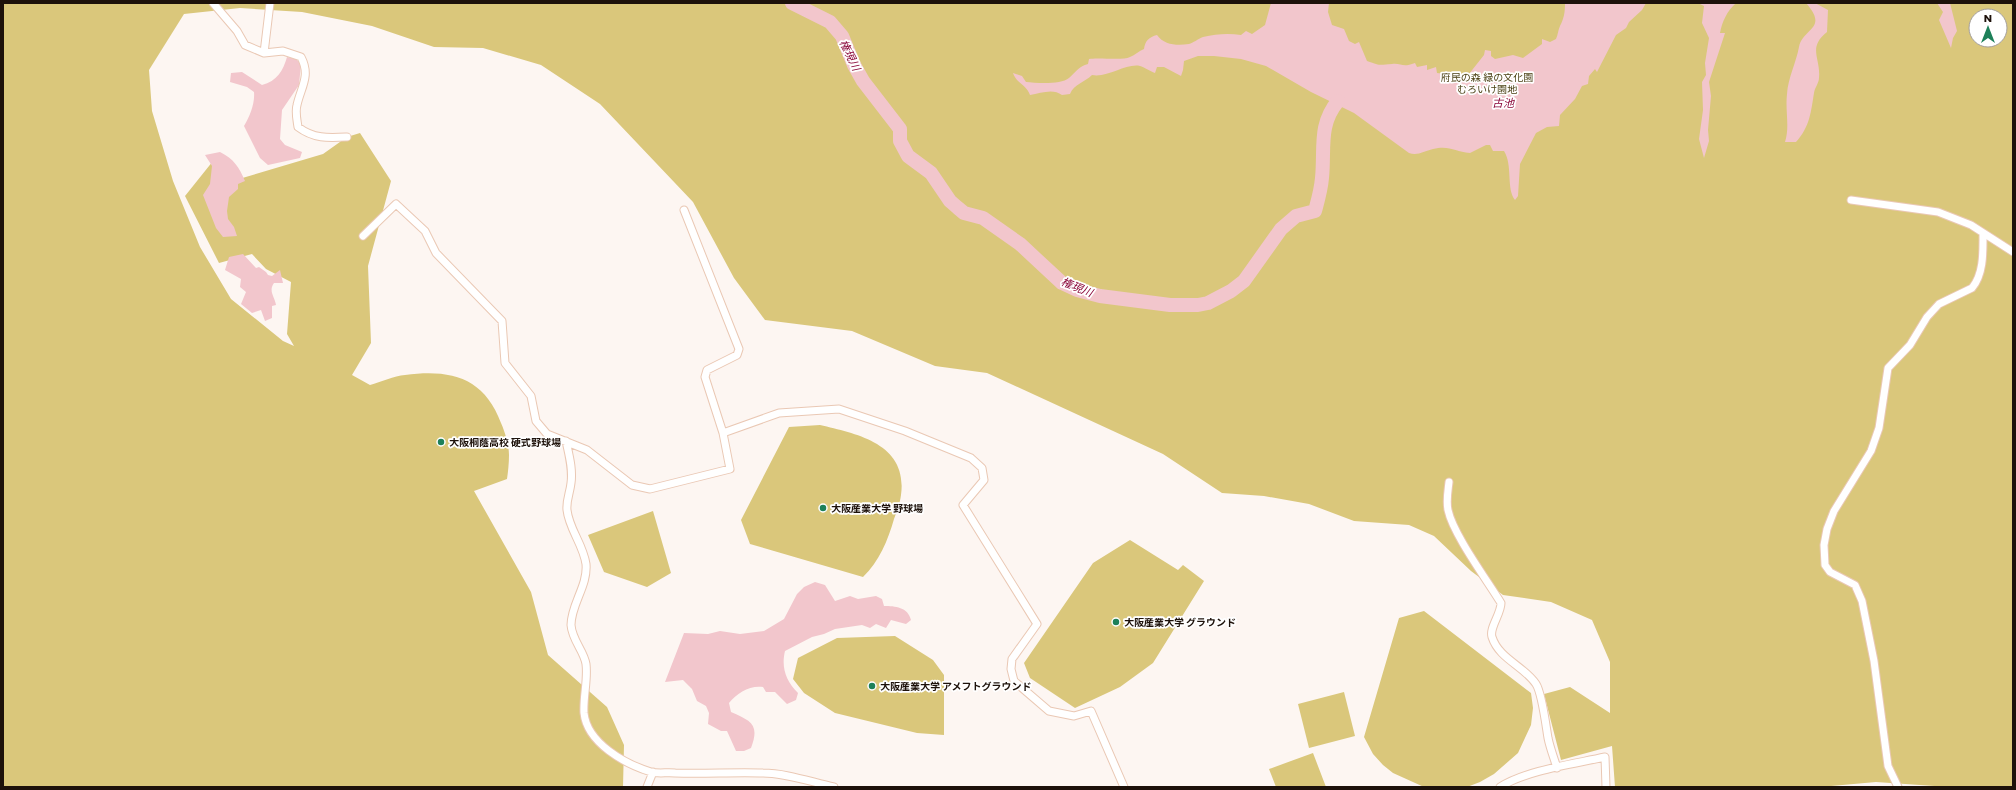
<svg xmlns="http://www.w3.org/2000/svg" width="2016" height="790" viewBox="0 0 2016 790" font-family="Poppins,'Noto Sans JP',sans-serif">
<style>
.green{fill:#dac77b;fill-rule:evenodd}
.water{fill:#f2c6cc}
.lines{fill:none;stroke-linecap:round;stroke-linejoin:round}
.river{stroke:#f2c6cc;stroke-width:14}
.minor-casing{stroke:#eac8b4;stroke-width:9}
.minor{stroke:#fff;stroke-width:7}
.poi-dot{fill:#1d8059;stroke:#fff;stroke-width:1.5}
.labels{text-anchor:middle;stroke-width:3.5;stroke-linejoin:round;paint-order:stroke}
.park-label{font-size:10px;fill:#493f12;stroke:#fff}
.poi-label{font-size:10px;font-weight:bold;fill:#1d110a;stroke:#fff;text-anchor:start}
.water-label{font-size:11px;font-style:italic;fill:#890538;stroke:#fff}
</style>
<rect width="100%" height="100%" fill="#fdf6f2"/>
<path class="green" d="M3 3H2013V787H1949L1876 782 1820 787H1615L1612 746 1561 760 1544 694 1570 687 1610 713V662L1592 620 1551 602 1503 595 1471 571 1434 536 1409 525 1354 521 1309 504 1264 496 1222 493 1163 454 987 373 935 366 852 331 765 320 734 278 693 202 600 104 541 65 483 48 434 47 372 26 302 12 240 8 184 14 149 70 152 111 173 181 200 247 231 299 283 341 294 346 287 334 291 282 266 269 252 254 219 263 185 196 213 161 239 179 323 154 347 137 360 133 391 181 368 266 371 343 352 375 370 385C381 382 394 376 405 375 450 369 484 377 501 423 505 432 509 445 509 455 509 463 508 472 507 479L474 491 531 592 548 655 607 707 624 745 623 787H3ZM1976 16H2000V40H1976Z
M820 425C858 434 908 444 901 495 900 503 897 511 894 519 888 540 879 562 863 577L750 544 741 520 789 427Z
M653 511 671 573 647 587 604 572 588 535Z
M1130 540 1178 570 1183 565 1204 581 1153 663 1120 687 1075 708 1030 678 1024 663 1093 563Z
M1424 611 1531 693 1533 708 1531 725 1518 753 1494 774 1480 782 1467 787H1424L1393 773 1383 765 1373 754 1364 737 1399 618Z
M895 636 933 660 944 675V735L917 733 835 713 804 693 793 679 798 658 837 638Z
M1344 692 1355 736 1309 748 1298 704Z
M1313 753 1326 787H1276L1269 769Z"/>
<path class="water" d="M1271 3H1329L1328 12 1332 25 1344 29 1349 41 1355 44 1359 42 1367 61C1381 66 1379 65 1392 64 1402 63 1402 68 1415 63L1417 67 1427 65V70L1436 67 1437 73 1463 76 1469 74 1484 55 1485 50 1491 51V56L1495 59 1513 55 1523 58 1542 44V39L1550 42 1556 39C1558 35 1558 30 1560 26 1564 18 1565 13 1565 3H1646L1642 10 1629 22 1626 28 1616 35 1597 72 1595 69 1589 76 1588 84 1582 86 1575 99 1560 115 1559 126 1547 127 1536 133 1520 164 1518 196 1515 200C1506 189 1513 165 1504 151H1493L1490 145H1486L1470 153C1455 152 1450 145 1433 149 1424 151 1418 156 1409 153L1354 113 1311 92 1266 66 1241 59 1214 56H1198L1184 61 1183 70 1181 76 1164 67H1157L1155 73C1150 71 1144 67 1140 66 1126 63 1108 78 1092 75 1085 82 1074 84 1070 94L1062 95C1053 88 1041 93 1030 95 1027 85 1016 83 1013 73L1022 76 1026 82C1036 83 1061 85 1069 78 1076 72 1079 66 1088 64L1089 59C1099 57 1122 61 1130 57 1135 55 1139 51 1144 49 1145 41 1149 37 1157 35 1164 45 1177 46 1189 44 1193 43 1198 39 1203 37 1216 34 1228 33 1241 35L1246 31 1252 34 1265 25Z
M1698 3H1736C1727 11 1722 22 1720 33H1725L1709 82 1711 96 1708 130 1709 141 1704 158 1699 139 1703 110 1702 82 1706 75 1705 63 1709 38 1702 23 1704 6Z
M1806 3H1815L1828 10 1827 32C1807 48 1821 58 1819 78 1819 83 1815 87 1814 93 1811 111 1810 127 1796 142H1785C1790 126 1785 111 1787 94 1788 78 1796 63 1799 47 1803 28 1829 29 1806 3Z
M1937 3H1950L1957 31 1953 38 1951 48 1939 20 1943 12Z
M287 57 296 59 301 64 299 85 282 110 280 139 285 145 302 152 300 158 268 165 260 158 244 126C250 116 255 103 254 92L247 87 230 82 231 73 242 72 262 85C277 81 283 71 287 57Z
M220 152C234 159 239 167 245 181L238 184V189L229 197 227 211 228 219 234 227 237 236 223 237 216 228 203 195 210 184 212 166 205 155Z
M243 254 256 268 259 267 266 272 268 275 272 276 280 270 283 283H274C268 291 275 297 276 305L272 306V318L265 321 261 310 252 313 241 304 246 292 240 287 241 279 225 270 229 257Z
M815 582 825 585 835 601 850 596 858 599 876 596 882 599 884 606C895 606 908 607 911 620L906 624 891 620 886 628 876 624 870 628 862 625 835 629 824 634 812 637 785 651C781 668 786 681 798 693L796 700 787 704 775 692H766L763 687C750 685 737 693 729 703L731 712C751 721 760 724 751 748L744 751H736L727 731H721L708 724 709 713 706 706 697 701 692 689 683 680 665 682 684 633 708 634 720 631 740 634 764 631 784 619 797 594 804 587Z"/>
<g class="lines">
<path class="river" d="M792 3 830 22 842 36 854 65 863 81 900 129V141L908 156 931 173 950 201 958 208 964 213 983 218 1020 244 1062 283 1077 290 1100 296 1170 305H1198L1208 303 1231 291 1244 281 1281 229 1296 216 1315 211C1318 200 1321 190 1322 178 1325 149 1318 125 1338 101"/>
<g class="minor-casing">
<path id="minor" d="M213 3 237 31 245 45 264 53 283 51 301 57C311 76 301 87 297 105 295 112 297 120 298 127 314 139 328 138 347 137
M264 53 270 3
M1851 200 1938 212 1971 225 2013 252
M684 210 739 349 737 355 707 370 705 377 723 433
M363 236 396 204 425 231 436 253 502 321 505 363 531 396 536 421 547 434 587 450 632 485 650 489 730 469 723 433 779 413 839 409 905 431 971 458 982 468 984 480 963 505 1037 624 1012 659 1011 669 1014 681 1049 711 1074 716 1091 711 1124 787
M566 441C569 455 573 469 571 483 570 493 566 500 567 510 569 529 583 544 586 564 588 586 571 604 571 625 572 640 584 651 586 664 588 680 583 697 584 713 587 743 625 764 651 772 658 774 668 772 675 773 705 774 734 772 763 773 786 773 811 782 834 787
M1449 482C1448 491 1446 501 1448 510 1453 534 1487 580 1501 603 1501 614 1489 628 1492 637 1499 659 1524 666 1536 684 1542 693 1546 726 1548 738 1550 748 1554 758 1557 768
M647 787 653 772
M1500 787C1527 770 1574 764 1605 757L1606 787
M1898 787 1888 766 1874 661 1862 601 1855 585 1830 572 1825 565 1824 545 1827 529 1834 511 1871 451 1879 428 1888 368 1910 345 1927 317 1939 304 1972 288C1984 274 1983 251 1983 234"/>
</g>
<use href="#minor" class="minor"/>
</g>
<g class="poi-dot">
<circle cx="441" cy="442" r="4"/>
<circle cx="823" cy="508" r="4"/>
<circle cx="1116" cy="622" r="4"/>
<circle cx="872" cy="686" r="4"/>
</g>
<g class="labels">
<g class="park-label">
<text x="1487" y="81">府民の森 緑の文化園<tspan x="1487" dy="12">むろいけ園地</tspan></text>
</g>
<g class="poi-label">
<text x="449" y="446">大阪桐蔭高校 硬式野球場</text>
<text x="831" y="512">大阪産業大学 野球場</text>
<text x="1124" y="626">大阪産業大学 グラウンド</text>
<text x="880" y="690">大阪産業大学 アメフトグラウンド</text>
</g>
<g class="water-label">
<text transform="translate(850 55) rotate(64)" y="4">権現川</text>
<text x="1503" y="107">古池</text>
<text transform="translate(1077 287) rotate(22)" y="4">権現川</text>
</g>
</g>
<rect width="2016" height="790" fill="none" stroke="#1d110a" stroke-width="8"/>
<g transform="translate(1988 28)"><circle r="19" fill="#ffffff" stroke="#a5a09d"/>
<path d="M0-3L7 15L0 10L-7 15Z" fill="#1d8059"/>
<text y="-6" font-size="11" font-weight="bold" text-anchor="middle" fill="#1d110a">N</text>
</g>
</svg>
